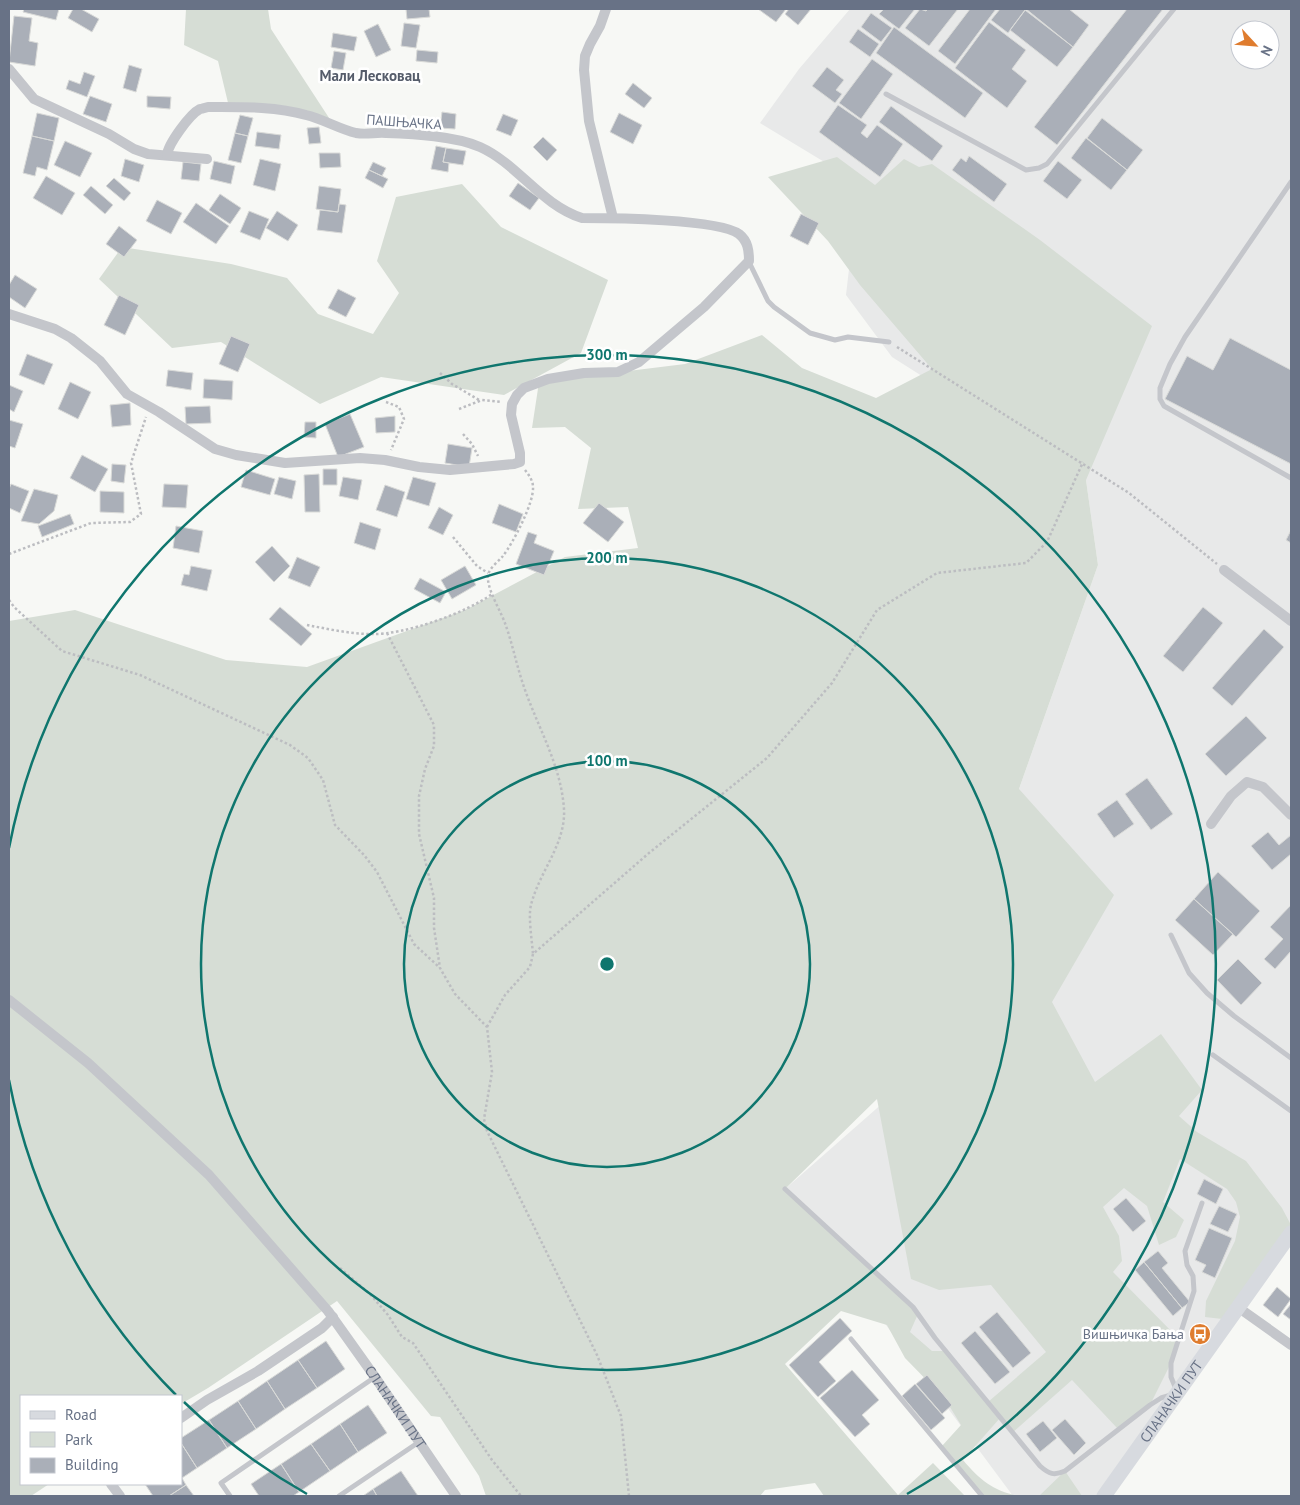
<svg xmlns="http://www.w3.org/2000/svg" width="1300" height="1505" viewBox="0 0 1300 1505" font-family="'PT Sans',sans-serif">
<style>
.built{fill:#e8e9e9;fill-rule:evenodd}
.green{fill:#d6ddd5;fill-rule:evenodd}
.building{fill:#aaafb8;stroke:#d9dad8}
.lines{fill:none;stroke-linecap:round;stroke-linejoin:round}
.path{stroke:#bcbdc1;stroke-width:2.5;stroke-dasharray:2.5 2.5;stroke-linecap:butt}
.lane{stroke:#c4c6cb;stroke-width:5}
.street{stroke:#c4c6cb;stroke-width:10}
.secondary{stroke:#d7dadf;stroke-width:15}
.ring{fill:none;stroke:#0f766e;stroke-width:2.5}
.labels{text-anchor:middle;stroke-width:5;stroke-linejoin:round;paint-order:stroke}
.street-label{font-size:14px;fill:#687286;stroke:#fff}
.poi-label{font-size:14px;fill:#687286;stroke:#fff;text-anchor:end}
.neighbourhood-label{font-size:15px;font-weight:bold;fill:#565d6b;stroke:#fff}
.centre{fill:#0f766e;stroke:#fff;stroke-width:2.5}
.ring-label{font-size:15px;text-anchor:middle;font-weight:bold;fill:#0f766e;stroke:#fff;stroke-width:5;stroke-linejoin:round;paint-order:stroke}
</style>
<rect width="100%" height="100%" fill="#f7f8f5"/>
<path class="built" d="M850 9H1291V1233L1104 1496H1013L785 1189 942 1051 1019 789 1098 565 1086 480 892 357 846 295 859 183 760 123 799 69ZM1240 30H1270V60H1240Z"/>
<path class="green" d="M186 9H268L271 29 333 124 274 108 229 107 218 61 184 45Z
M837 157 875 185 904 159 919 167 932 164 1040 240 1152 326 1086 480 1098 565 1019 789 1114 895 1052 1002 1095 1082 1161 1034 1202 1090 1179 1116 1197 1132 1246 1161 1282 1208 1291 1225V1233L1231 1320 1205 1317 1206 1301 1235 1241 1240 1217 1236 1202 1227 1189 1180 1159 1163 1202 1184 1220 1176 1237 1159 1245 1147 1206 1124 1188 1103 1207 1119 1236 1122 1261 1113 1272 1179 1339 1171 1363 1150 1405 1118 1429 1072 1380 1012 1433 1000 1418 963 1460C980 1480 992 1490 1018 1496H982L942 1446 961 1425 945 1399 905 1358 887 1325 841 1311 785 1364 898 1495 933 1463 965 1496H824L815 1483 765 1490 760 1496H486L479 1476 440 1417 431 1416 337 1301 208 1388 181 1404V1396H21V1484H49L31 1496H9V621L75 610 226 660 307 667 465 610 565 557 638 548 628 507 578 509 591 448 565 427 532 428 539 382 685 364 762 335 802 368 876 398 932 369 860 285 828 241 768 177ZM877 1099 911 1279 939 1290 991 1285 1046 1352 988 1402 946 1351H932L910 1332 918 1314 785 1189Z
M462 184 501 227 608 280 581 353 504 395 381 377 320 404 221 342 172 348 99 279 122 247 231 264 287 278 318 314 373 334 399 293 377 261 396 197Z
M1065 1471 1082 1496H1039Z"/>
<path class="building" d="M24 9H59L56 20 23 12Z
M73 9H81L99 19 92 32 68 18Z
M406 9H429L430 17 407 19Z
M758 9H786L776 22Z
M789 9H811L798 25 785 14Z
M884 9H915L899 29 879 14Z
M920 9 926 11 928 9H958L929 46 905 28Z
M970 9H996L955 64 938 51Z
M1000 9H1026L1008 33 991 20Z
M1026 9H1069L1089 25 1073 47Z
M1127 9H1163L1057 145 1034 127Z
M1025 10 1073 47 1057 67 1010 30Z
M871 13 892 28 881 42 861 27Z
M14 16 32 18 29 41 38 43 35 66 9 62Z
M989 22 1026 50 1012 69 1027 81 1007 108 955 68Z
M404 23 420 25 416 48 401 46Z
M378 24 391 50 376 57 364 31Z
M894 27 983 93 965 118 876 53Z
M858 29 879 44 870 57 849 42Z
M333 33 357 37 354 51 331 47Z
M417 50 438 52 437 63 416 61Z
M334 51 346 53 343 70 331 68Z
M872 59 893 74 861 119 839 103Z
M129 65 142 69 136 92 123 88Z
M827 67 844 80 836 90 842 94 835 103 812 86Z
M84 72 95 76 87 97 66 89 69 80 80 84Z
M633 83 652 98 644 108 625 94Z
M90 96 112 104 106 122 83 114Z
M147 96 171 97 170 109 147 107Z
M838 105 867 125 861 133 867 138 877 125 903 144 880 177 819 132Z
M891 106 943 146 932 161 879 122Z
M442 112 456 114 455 129 440 128Z
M37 113 59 118 54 141 32 136Z
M619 113 642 125 633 144 610 132Z
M503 114 518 120 511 136 496 130Z
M240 115 253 118 248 136 235 133Z
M1102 118 1143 150 1127 170 1087 138Z
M319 127 321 143 309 144 307 128Z
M257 132 281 135 279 149 255 146Z
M235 133 248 136 241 163 228 160Z
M32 136 54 141 47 170 37 167 35 176 23 173Z
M543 137 557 150 547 161 533 147Z
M1086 138 1127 170 1111 190 1071 158Z
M65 141 92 153 80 177 54 165Z
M436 146 446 148 443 162 449 163 448 172 431 169Z
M446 148 466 151 463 165 443 162Z
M319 153H340L341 167 320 168Z
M969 156 1007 184 994 202 952 170 961 158 966 162Z
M125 159 144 165 139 182 121 176Z
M260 159 281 164 275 191 253 185Z
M214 161 235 166 231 184 210 179Z
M1058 161 1082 180 1067 199 1043 181Z
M183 162 201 164 199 181 181 179Z
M373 162 386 168 382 176 369 170Z
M369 170 388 179 383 188 365 178Z
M46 176 75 193 62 215 33 198Z
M114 178 131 193 124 201 106 186Z
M518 183 539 198 530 210 509 196Z
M91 186 113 205 105 214 83 195Z
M319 186 341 189 338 212 316 209Z
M220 194 241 208 230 224 209 210Z
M157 200 182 213 171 234 146 221Z
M196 203 229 226 216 244 183 222Z
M339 204 346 205 342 233 317 230 320 210 338 212Z
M249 211 269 219 260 240 240 232Z
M277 211 298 225 288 241 266 228Z
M801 214 819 223 808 245 790 236Z
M119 226 137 240 124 257 106 244Z
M15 275 37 289 25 308 9 297V285Z
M338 289 356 298 346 317 328 308Z
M119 295 139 305 125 335 104 325Z
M231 336 250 344 238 372 219 364Z
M1230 338 1291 370V464L1165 399 1187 356 1213 370Z
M27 354 53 364 44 385 19 375Z
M168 370 193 373 191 390 166 386Z
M204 379 233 381 232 400 203 398Z
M70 382 91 392 78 419 58 409Z
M9 385 23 391 14 412 9 409Z
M130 403 131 425 112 427 110 405Z
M210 406 211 423 186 424 185 407Z
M350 414 364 447 338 457 325 424Z
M395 416V432L376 433 375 418Z
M9 420 23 424 15 448 9 446Z
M305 422H316V438L304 437Z
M448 444 472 448 469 467 445 463Z
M82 455 108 469 95 492 70 478Z
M112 464 126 465 124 483 111 481Z
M323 469H337V485H323Z
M246 470 275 479 270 495 241 487Z
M319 474 320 512H305L304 475Z
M279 477 296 481 292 499 274 494Z
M343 477 362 480 358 500 339 496Z
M413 477 436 483 429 506 406 499Z
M11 484 29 491 20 513 9 508V489Z
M164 484 188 485 186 508 162 507Z
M385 485 405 492 397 517 376 510Z
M34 489 58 495 54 511 39 524 21 521Z
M100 491 124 492V513L100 512Z
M599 503 624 522 608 542 583 523Z
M499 504 523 514 516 532 492 523Z
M439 507 453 515 443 535 428 528Z
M70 514 74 524 42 537 38 526Z
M360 522 381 529 375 550 354 543Z
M176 526 203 531 199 553 173 548Z
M1291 530V543L1286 540Z
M528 532 537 535 534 543 554 551 544 575 516 564Z
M272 546 290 566 274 582 255 562Z
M297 557 320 567 310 587 288 578Z
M191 566 212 570 207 591 181 585 184 574 189 575Z
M465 566 476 585 452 599 441 580Z
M420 578 446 592 440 603 414 589Z
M280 607 312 634 301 646 269 619Z
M1203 607 1223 623 1183 672 1163 656Z
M1264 629 1284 647 1232 706 1212 688Z
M1246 716 1267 738 1226 776 1205 754Z
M1147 778 1173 814 1151 830 1125 794Z
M1117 800 1134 824 1114 838 1097 814Z
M1268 832 1279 845 1291 835V854L1272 870 1251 846Z
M1218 872 1260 911 1236 937 1194 899Z
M1194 899 1233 934 1213 955 1175 920Z
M1291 905V951L1275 969 1264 959 1283 939 1270 927Z
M1238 959 1262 983 1241 1005 1217 980Z
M1204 1179 1223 1189 1216 1204 1197 1194Z
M1126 1198 1146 1221 1133 1232 1113 1209Z
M1219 1206 1237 1214 1228 1232 1210 1224Z
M1209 1228 1232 1238 1215 1278 1202 1272 1206 1265 1195 1260Z
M1158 1251 1168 1263 1162 1268 1190 1302 1182 1308 1144 1262Z
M1144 1262 1182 1308 1173 1316 1135 1270Z
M1277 1287 1291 1299 1278 1317 1263 1305Z
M1291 1304V1320L1283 1314Z
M997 1312 1031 1353 1013 1368 979 1327Z
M840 1318 852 1331 819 1362 836 1381 818 1397 789 1365Z
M975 1331 1010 1372 995 1384 961 1343Z
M326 1341 345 1369 317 1388 298 1360Z
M298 1360 317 1388 285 1409 267 1381Z
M852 1370 879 1400 862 1415 870 1424 855 1437 820 1398Z
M927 1375 952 1405 942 1414 916 1384Z
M267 1381 285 1409 256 1429 238 1401Z
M915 1384 945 1418 931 1430 902 1396Z
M238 1401 256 1429 227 1448 209 1420Z
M368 1405 387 1433 358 1452 340 1424Z
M1065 1419 1086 1443 1074 1455 1052 1430Z
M209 1420 227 1448 197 1468 181 1443V1438Z
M1043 1421 1057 1438 1040 1452 1026 1434Z
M340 1424 358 1452 330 1471 311 1444Z
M181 1443 197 1468 182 1478 186 1485 169 1496H153L145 1484H181Z
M311 1444 330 1471 299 1492 281 1464Z
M281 1464 299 1492 293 1496H259L251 1484Z
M401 1471 418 1496H377L373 1489Z
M186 1485 194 1496H169Z
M373 1489 377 1496H363Z"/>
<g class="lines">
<path class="path" d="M897 347 1129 493 1217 564
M440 373 452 384 479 400
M386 402 399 407 404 419 391 450
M459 409 482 400 501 402
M463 434 472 444 478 456
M525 470C529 475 533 481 533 487 534 503 513 543 503 556 497 563 486 570 488 580 490 595 501 611 506 626 513 646 517 667 524 687 538 728 561 765 564 809 566 844 539 872 531 905 528 916 532 941 533 954
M453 537 477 566 488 573
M9 554 91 523 130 522 141 514 131 463 146 417
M9 600 14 607 62 651 140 675 290 745 308 758 323 780 335 825 364 855 377 872 414 944 439 967
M307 625C328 629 350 634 372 634 404 635 466 613 492 594
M387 633 434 725V746L425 769 419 796V834L434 898V928L440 968 455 994 487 1027 492 1072 484 1119 487 1131 597 1355 621 1416 629 1496
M487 1027 505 995 530 967 533 954 649 853 767 758 832 683 877 610 937 573 1026 563 1047 542 1083 462
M340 1268 370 1294 388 1315 402 1337 413 1343 492 1460 521 1496"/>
<path class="lane" d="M886 94 1026 170 1039 168 1047 164 1174 9
M1291 182 1185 337 1170 364 1160 388V399L1164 406 1291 478
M749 262 768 301 774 307 810 333 835 340 848 337 889 342
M1171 935 1189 973 1207 993 1234 1016 1291 1058
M1213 1055 1291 1111
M785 1189 913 1307 935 1338 1040 1466C1049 1474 1054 1476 1065 1471L1150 1405 1161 1398 1171 1395
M851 1339 982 1496
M1176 1389 1171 1377V1363L1194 1291 1193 1276 1187 1265 1185 1251 1202 1203
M230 1496 221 1483 375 1377
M339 1496 419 1442"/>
<g class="street">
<path d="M606 9 600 26 590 44 585 56 584 70 589 121 613 218"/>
<path d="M9 69 34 99 109 134 134 149 148 154 207 159"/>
<path d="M9 314 55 329 71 338 100 361 127 394 159 412 215 449 236 455 285 463 360 458 385 460 419 467 450 470 514 464 520 462V453L511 415 512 404 517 395 524 388 548 379 584 373 618 372 639 362 704 307 749 261C749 251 748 241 739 234 718 219 612 218 582 218 541 205 518 164 480 147 455 136 414 134 386 133 376 132 367 135 356 133 339 129 323 119 306 115 275 106 240 107 208 107 208 107 201 109 200 109 190 114 168 144 167 155"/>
<path d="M1224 570 1291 621"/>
<path d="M1211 824 1231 796 1247 782 1263 787 1291 815"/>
<path id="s1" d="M9 1000 88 1063 209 1175 328 1311 375 1377 456 1496"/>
<path d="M1239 1308 1291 1345"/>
<path d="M181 1418 207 1400 258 1371 322 1328 333 1317"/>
<path d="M111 1484 120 1496"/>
</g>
<path class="secondary" id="s2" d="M1104 1496 1291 1233"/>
</g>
<g class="ring">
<circle cx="607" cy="964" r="203"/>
<circle cx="607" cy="964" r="406"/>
<path d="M307 1494A609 609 0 0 1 184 1402M176 1395A609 609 0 0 1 9 1080M9 848A609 609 0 1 1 907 1494"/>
</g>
<defs>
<g id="bus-disc" transform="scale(1.125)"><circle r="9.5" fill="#df7c2e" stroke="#fff"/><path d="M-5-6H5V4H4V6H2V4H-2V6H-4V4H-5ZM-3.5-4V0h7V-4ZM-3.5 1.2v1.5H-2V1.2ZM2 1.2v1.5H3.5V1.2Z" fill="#fff"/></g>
</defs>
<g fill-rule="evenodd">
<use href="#bus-disc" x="1200" y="1334"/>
</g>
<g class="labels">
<g class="street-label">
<text transform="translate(404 122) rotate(4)" y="5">ПАШЊАЧКА</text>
<text dy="5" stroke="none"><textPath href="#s2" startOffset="116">СЛАНАЧКИ ПУТ</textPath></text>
<text dy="5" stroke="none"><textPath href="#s1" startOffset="564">СЛАНАЧКИ ПУТ</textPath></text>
</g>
<g class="poi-label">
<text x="1184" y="1339">Вишњичка Бања</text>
</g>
<g class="neighbourhood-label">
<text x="370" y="81">Мали Лесковац</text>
</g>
</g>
<circle cx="607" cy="964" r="8" class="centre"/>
<g class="ring-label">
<text x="607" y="360">300 m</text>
<text x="607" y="563">200 m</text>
<text x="607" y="766">100 m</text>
</g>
<rect width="1300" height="1505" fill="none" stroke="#687286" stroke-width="20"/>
<rect x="20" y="1395" width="162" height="90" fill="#ffffff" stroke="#c3c7cf"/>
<rect x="30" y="1411" width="25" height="8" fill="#d7dadf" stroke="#c3c7cf"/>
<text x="65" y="1420" font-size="15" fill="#687286">Road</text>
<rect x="30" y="1432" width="25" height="15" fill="#d6ddd5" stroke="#c3c7cf"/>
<text x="65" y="1445" font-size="15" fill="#687286">Park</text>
<rect x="30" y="1458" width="25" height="15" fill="#aaafb8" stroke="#c3c7cf"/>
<text x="65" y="1470" font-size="15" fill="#687286">Building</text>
<g transform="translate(1255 45) rotate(116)"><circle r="24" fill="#ffffff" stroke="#c3c7cf"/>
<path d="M0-4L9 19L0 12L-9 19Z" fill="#df7c2e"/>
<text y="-8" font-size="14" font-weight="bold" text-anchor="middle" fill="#687286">N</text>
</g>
</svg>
